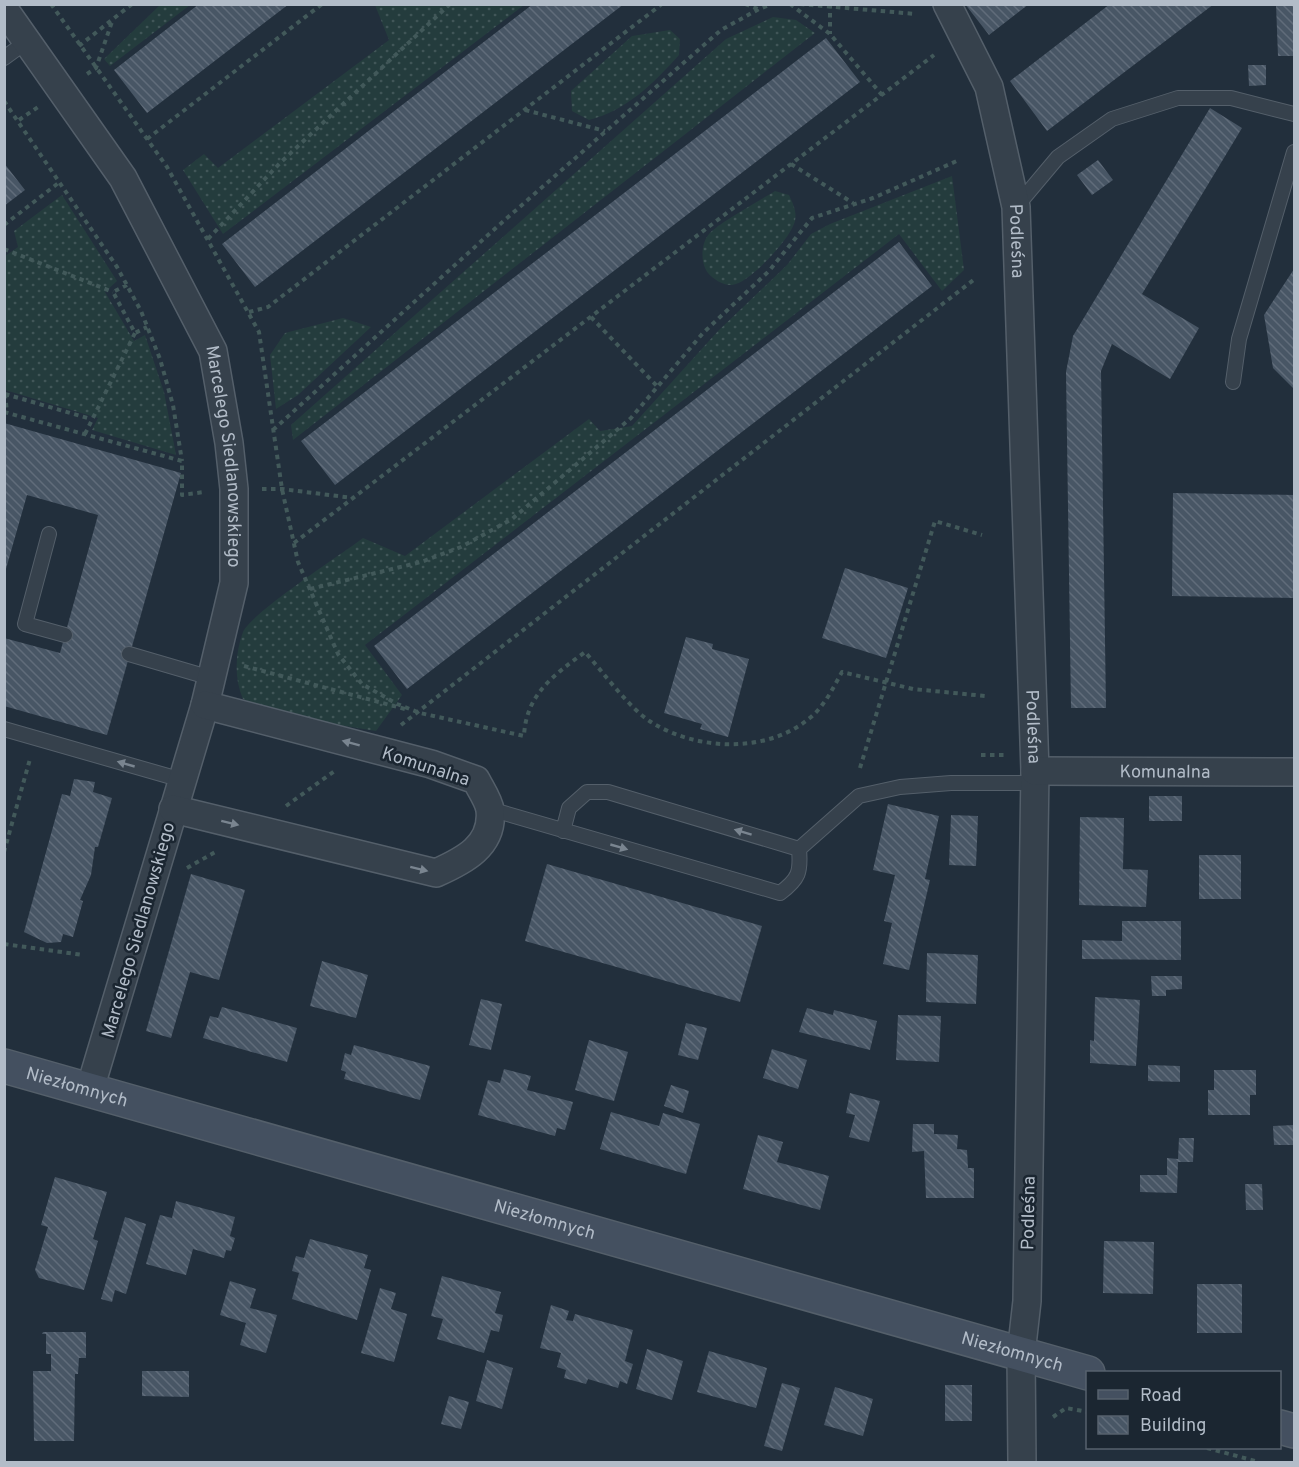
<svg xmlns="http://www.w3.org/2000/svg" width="1299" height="1467" viewBox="0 0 1299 1467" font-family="Overpass,sans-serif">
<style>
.grass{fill:url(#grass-dots)}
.building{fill:url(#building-back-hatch)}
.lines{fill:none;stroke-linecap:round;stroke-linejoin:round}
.lane-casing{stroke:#545f6a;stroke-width:16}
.street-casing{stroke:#545f6a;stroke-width:30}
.secondary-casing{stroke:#545f6a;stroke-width:36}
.path{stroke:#42595a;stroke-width:4;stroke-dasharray:4.5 4.5;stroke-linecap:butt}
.lane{stroke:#36414c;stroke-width:14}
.street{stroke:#36414c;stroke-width:27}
.secondary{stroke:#445060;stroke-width:33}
.oneway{fill:#7a8590}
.labels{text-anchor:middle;stroke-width:5;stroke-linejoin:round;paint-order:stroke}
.street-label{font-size:18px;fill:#b2bcc8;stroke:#1b2631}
</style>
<defs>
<pattern id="grass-dots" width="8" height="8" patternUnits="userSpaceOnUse" patternTransform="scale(1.5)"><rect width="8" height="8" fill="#243c3d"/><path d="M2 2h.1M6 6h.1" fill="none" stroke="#415658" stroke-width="1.8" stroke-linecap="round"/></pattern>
<pattern id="building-back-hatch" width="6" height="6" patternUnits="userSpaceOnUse" patternTransform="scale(1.5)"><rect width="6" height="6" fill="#485665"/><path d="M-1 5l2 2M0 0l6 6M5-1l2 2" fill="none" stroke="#606c7a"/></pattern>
</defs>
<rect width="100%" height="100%" fill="#222f3c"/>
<path class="grass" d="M160 5H190L110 66 104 59Z
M375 5H524L223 234 183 170 204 154 218 168 389 40Z
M773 17 796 20 815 33 293 440 291 425 726 39Z
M670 30 680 39 679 55C654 83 626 111 589 120L572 111 571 91 632 36Z
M952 176 964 270 942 291 899 234 365 645 402 695 376 731 276 715 243 699C234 678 235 654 243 632 251 613 342 554 363 538L405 556 589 419 600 431 632 426 718 331 787 265 811 234 830 224Z
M775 191 789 195C793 204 797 211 795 221 791 238 750 283 732 285 724 286 713 279 708 273 700 263 701 243 709 234 718 223 761 200 775 191Z
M62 195 117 281 105 292 134 341 145 335 164 392 176 455 92 430 98 418 5 390V256L18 247 14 231Z
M343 318 371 327 298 395 276 409 270 355 285 333Z"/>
<path class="building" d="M199 4H289L147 113 114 70Z
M533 4H624L255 287 222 244Z
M965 4H1029L989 35Z
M1110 4H1214L1047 131 1010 81Z
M1276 4H1294V56H1278Z
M826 38 860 82 335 485 301 441Z
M1248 65H1266V85L1249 86Z
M1210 108 1242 128 1142 294 1199 328 1170 379 1112 344 1101 371 1106 708H1071L1066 372 1073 336Z
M1098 160 1113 180 1092 195 1077 175Z
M4 163 25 190 4 206Z
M899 242 932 286 407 689 374 646Z
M1294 269V389L1273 368 1264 315Z
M4 423 181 473 107 735 4 706V638L60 653 98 515 27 495 4 576Z
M1173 493 1294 495V598L1172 596Z
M845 568 908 588 886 658 822 638Z
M686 637 713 644 712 649 749 659 728 737 700 729 702 724 664 713Z
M74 779 95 782 93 792 112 798 98 847H95L91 875 80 900 83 901 73 937 63 934 61 942 47 943 24 932 62 794 70 796Z
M1149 796H1182V821H1149Z
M888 804 939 816 925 879 930 880 909 970 883 964 892 923 884 921 895 875 873 870Z
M951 815 978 816 976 866 949 865Z
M1080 817 1124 818 1123 869 1148 870 1146 907 1079 905Z
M1199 855H1241V899H1199Z
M547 864 762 926 740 1002 525 941Z
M191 874 245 890 219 980 190 972 171 1038 146 1031Z
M1122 921H1181V960L1082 959V940L1122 941Z
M927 953 978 955 976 1004 926 1002Z
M322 961 368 975 356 1018 310 1006Z
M1151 976H1182V989L1166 990V996H1152Z
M1095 997 1140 1000 1136 1066 1090 1063V1040L1094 1041Z
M481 999 502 1004 491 1050 469 1045Z
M222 1007 297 1028 287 1062 203 1038 210 1016 218 1018Z
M807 1008 833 1015 834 1010 877 1021 870 1050 799 1032Z
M898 1015 941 1016 939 1062 896 1060Z
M686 1023 707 1028 698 1060 678 1055Z
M589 1040 628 1052 614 1101 575 1090Z
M354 1045 430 1066 420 1100 344 1079 346 1072 341 1070 345 1053 351 1055Z
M772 1049 807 1060 798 1089 763 1078Z
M1148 1065 1180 1066V1082L1148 1081Z
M504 1069 531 1076 527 1090 573 1102 565 1130 557 1128 555 1136 478 1115 488 1080 500 1083Z
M1214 1070H1256V1095H1250V1115H1208V1090H1214Z
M671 1085 689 1091 683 1113 664 1106Z
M850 1093 880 1101 869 1142 849 1137 855 1115 846 1113Z
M611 1112 659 1126 663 1113 700 1124 686 1174 600 1149Z
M913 1124H934V1134L958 1135 957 1149 967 1150 968 1168H974V1198H926L924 1151 912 1152Z
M1294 1125V1145H1274L1273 1126Z
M758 1135 783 1142 777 1162 829 1176 820 1210 743 1189Z
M1179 1138H1194L1193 1162H1178L1177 1193 1140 1192V1175H1167V1158L1178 1159Z
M55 1177 107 1192 93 1239 98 1241 84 1290 39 1278 35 1270 48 1227 41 1225Z
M1245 1184H1262L1263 1210H1246Z
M176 1201 235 1217 230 1236 235 1238 231 1251 226 1250 224 1258 193 1249 186 1275 146 1264 160 1215 172 1218Z
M125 1217 146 1224 126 1294 115 1290 112 1302 101 1299Z
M310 1239 368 1255 364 1268 371 1270 357 1320 292 1299 299 1273 292 1271 296 1256 304 1258Z
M1104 1241 1154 1242 1153 1294 1103 1293Z
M442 1276 501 1292 495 1313 503 1315 499 1332 491 1330 484 1353 437 1339 443 1319 431 1316Z
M230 1281 256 1289 250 1308 277 1315 266 1353 240 1345 246 1323 220 1315Z
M1197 1284H1242V1333H1197Z
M380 1288 396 1293 391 1309 407 1314 394 1362 361 1353Z
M551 1305 569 1311 566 1320 573 1321 575 1314 633 1330 625 1361 633 1364 627 1384 620 1381 618 1388 588 1379 586 1384 564 1378 566 1370 557 1367 561 1353 540 1348Z
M43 1332H86V1358H79L78 1374H75L74 1441H34L33 1371H51V1354H46V1334H42Z
M647 1349 683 1361 672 1400 636 1389Z
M709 1351 767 1368 756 1408 697 1392Z
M487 1360 513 1368 502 1409 476 1401Z
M142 1371H189V1397L142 1396Z
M782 1383 800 1388 782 1451 764 1446Z
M945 1385H972V1421H945Z
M835 1387 873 1399 863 1436 824 1425Z
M449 1396 469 1402 461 1429 441 1424Z"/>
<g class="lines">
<g class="lane-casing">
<path id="lane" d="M4 58 26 42
M1016 207 1058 157 1112 119 1178 98H1231L1294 114
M1233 382 1239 339 1294 152
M49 534 25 624 65 635
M129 654 211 678
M4 729 182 780
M490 809 780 893C799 879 801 872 799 849
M563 831 569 808 587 792H608L799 849
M799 849 859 796 900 787 951 783H1035"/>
</g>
<g class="street-casing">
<g id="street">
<path id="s1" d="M947 4 989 87 1016 207 1035 771 1027 1301 1021 1354 1022 1462"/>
<path id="s2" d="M4 9 123 178 213 351 229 443 234 489V583L205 705 90 1089"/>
<path id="s3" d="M1035 771 1294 772"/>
<path d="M173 809 436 873C463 861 494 846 490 810 489 801 480 788 476 780L431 764 205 705"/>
</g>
</g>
<g class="secondary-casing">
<g id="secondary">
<path id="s4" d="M4 1066 1088 1373"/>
<path d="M1280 1427 1294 1431"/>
</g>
</g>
<path class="path" d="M51 4 167 167 259 332 282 489 298 562 338 654 362 684 397 704 420 713 524 736C526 694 554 675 585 652 602 671 630 709 651 722 697 751 768 754 811 717 825 705 833 688 842 672L913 689 985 696
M745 4 758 9
M790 4 830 34 882 95
M800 4 916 14
M830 4V34
M79 46 132 4
M87 74 96 68 113 19
M4 101 117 267 141 311 160 359 173 405 182 461
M525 110 605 131
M19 120 38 107
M147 139 322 4
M791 164 853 203
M4 225 61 181
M208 239 280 163 450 4
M4 249 113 292
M127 285 113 292 135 333 147 327
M249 312 268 307 662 4
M591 317 657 386
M5 394 91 419
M5 394 7 412
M4 412 182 461V495L204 492
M273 430 498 226 721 30 759 9 772 4
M85 434 135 333
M262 489H282L353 498
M294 543 934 55
M310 589 421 562 461 547 512 519 631 418 703 333 769 271 812 218 873 198 959 160
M244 666 405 709
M401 725 976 278
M981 755H1004
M860 768 935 521 982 535
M286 806 336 770
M4 852 30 759
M187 868 217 851
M4 944 83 955
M1053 1417 1066 1408 1088 1412
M1207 1448 1259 1462"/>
<use href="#lane" class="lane"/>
<use href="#street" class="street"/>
<use href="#secondary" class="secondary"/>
</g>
<defs><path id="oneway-solid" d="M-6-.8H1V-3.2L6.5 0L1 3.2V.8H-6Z" transform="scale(1.5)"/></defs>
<g class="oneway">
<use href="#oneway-solid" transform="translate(351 743) rotate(-165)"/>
<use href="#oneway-solid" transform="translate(126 764) rotate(-164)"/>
<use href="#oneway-solid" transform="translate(230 823) rotate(14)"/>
<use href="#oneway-solid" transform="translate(743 832) rotate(-163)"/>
<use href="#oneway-solid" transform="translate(619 847) rotate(16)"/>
<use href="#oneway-solid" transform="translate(419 869) rotate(14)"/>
</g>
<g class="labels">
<g class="street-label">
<text dy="6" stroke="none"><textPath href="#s1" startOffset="250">Podleśna</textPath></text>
<text dy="6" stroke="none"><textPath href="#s2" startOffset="508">Marcelego Siedlanowskiego</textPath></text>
<text dy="6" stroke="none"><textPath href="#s1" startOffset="736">Podleśna</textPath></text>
<text transform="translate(426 766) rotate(18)" y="6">Komunalna</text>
<text dy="6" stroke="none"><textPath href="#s3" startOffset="130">Komunalna</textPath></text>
<text transform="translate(138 930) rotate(-74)" y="6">Marcelego Siedlanowskiego</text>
<text dy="6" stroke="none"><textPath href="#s4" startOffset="76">Niezłomnych</textPath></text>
<text transform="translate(1028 1213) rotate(-89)" y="6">Podleśna</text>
<text dy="6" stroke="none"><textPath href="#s4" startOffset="562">Niezłomnych</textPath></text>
<text dy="6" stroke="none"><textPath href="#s4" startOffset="1048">Niezłomnych</textPath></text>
</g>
</g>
<rect width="1299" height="1467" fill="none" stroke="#b2bcc8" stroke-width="12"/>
<rect x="1086" y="1371" width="195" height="78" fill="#1b2631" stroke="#57626d" stroke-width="1.5"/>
<rect x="1098" y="1390" width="30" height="9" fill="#445060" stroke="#57626d" stroke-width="1.5"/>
<text x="1140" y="1401" font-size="18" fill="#b2bcc8">Road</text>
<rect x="1098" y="1416" width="30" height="18" fill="url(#building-back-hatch)" stroke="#57626d" stroke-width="1.5"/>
<text x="1140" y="1431" font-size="18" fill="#b2bcc8">Building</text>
</svg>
